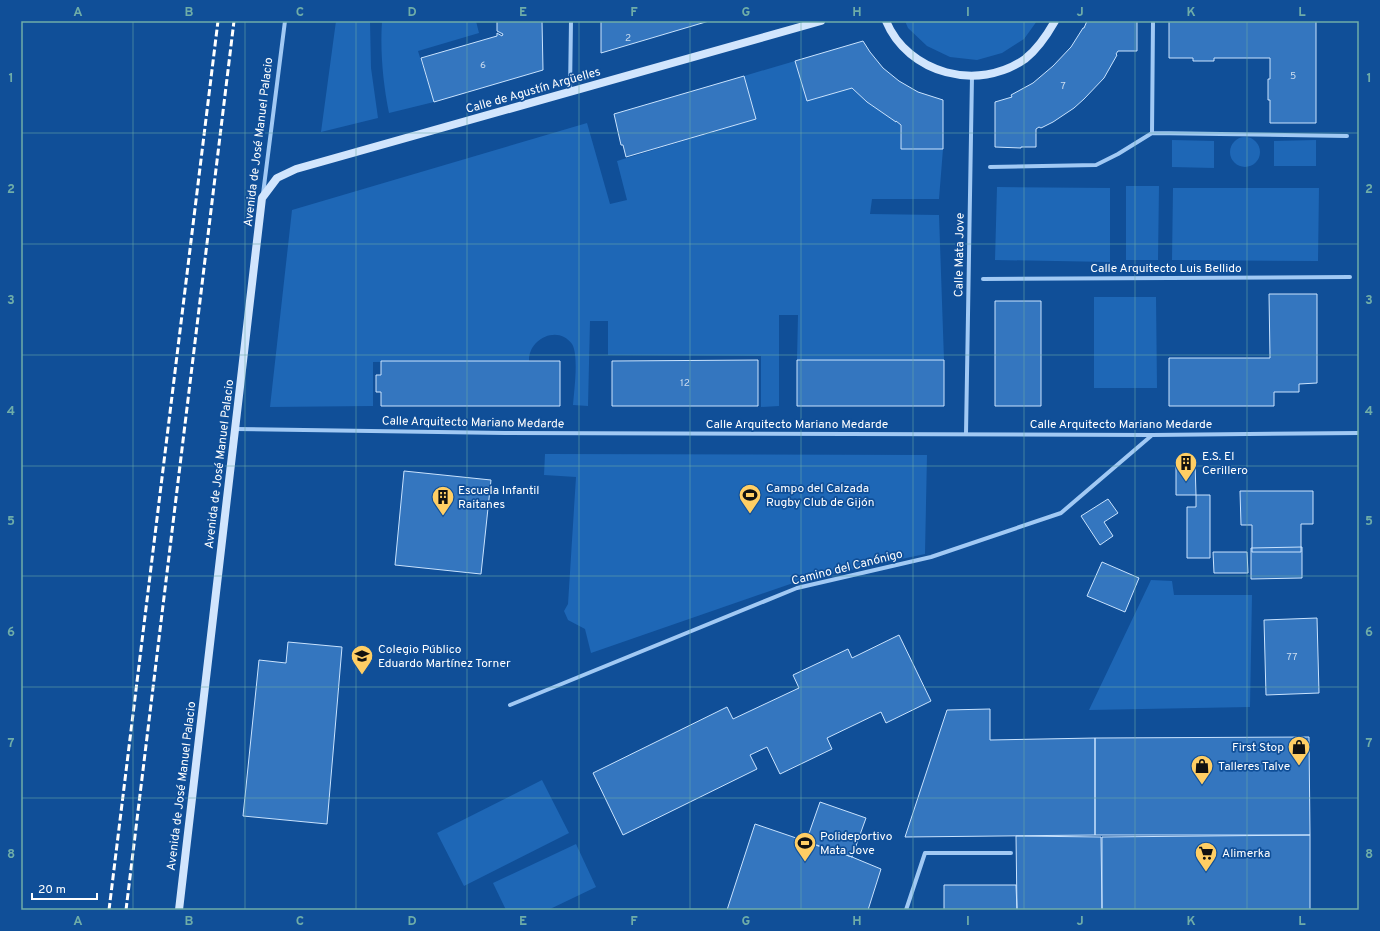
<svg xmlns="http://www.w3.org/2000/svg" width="1380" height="931" viewBox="0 0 1380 931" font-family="Overpass,sans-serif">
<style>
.green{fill:#1e67b6}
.building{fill:#3476bf;stroke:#c9e3fe}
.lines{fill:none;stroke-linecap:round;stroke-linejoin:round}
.street{stroke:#a1c9f4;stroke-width:4}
.secondary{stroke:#d1e5fd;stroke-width:8}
.rail{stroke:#fff;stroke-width:3;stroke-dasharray:7 3;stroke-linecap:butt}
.grid{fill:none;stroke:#6fada8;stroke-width:1;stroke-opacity:0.55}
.labels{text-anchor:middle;stroke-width:3.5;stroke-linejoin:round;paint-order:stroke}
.number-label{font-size:10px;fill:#ccddef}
.street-label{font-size:12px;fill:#fff;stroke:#104f98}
.poi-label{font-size:12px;fill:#fff;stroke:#104f98;text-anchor:start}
.neatline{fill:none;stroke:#6fada8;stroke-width:1.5}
.grid-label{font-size:13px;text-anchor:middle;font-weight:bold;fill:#6fada8}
</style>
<rect width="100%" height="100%" fill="#104f98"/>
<path class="green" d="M336 21H370L371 68 378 118 321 132Z
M382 21H476L479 33 418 51 434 102 389 113C383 83 380 51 382 21Z
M905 21H1037L1024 39 1002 53 977 60 950 57 927 46 908 28Z
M795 61 807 101 852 88 867 102 900 124 901 149H943L939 199H872L870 214 939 215 944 360H797L798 315H779V406L761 407V356L608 355V321H590L588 406 573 405C574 392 579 355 572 344 558 324 528 339 529 361L373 362V406L270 407 292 210 587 123 610 204 627 200 617 161 756 119 744 76Z
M1230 152a15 15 0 1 1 30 0a15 15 0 1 1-30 0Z
M1172 140 1214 141V168L1172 167Z
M1316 140V166H1274V141Z
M1126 186H1159L1158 260H1126Z
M997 187 1110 188V262L995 260Z
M1173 188H1319L1318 261 1172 260Z
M1094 297H1156L1157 388H1094Z
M545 454 927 455 925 554 799 581 591 653 585 629 568 620 564 611 568 604 576 477 544 475Z
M1151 580 1172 581 1174 595H1252L1250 707 1089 710Z
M542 780 569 833 464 886 437 833Z
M576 844 596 887 548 910H506L493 883Z"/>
<path class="building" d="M497 21H542L543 70 434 102 421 58 497 36V33L502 36 503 34 497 31Z
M601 21H709L601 53Z
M1087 21H1137V51H1118L1116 54 1117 55 1104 78 1084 99 1074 108 1053 122 1041 128 1039 127 1036 129V147H1021V148L995 147V102L1012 97 1011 95 1033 83 1053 66 1071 47 1083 28H1084Z
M1169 21H1316V123H1270V100H1268V79H1270V58H1214V61H1193V58H1169Z
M863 41 870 52 883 68 899 81 918 92 943 100V149H901V125L896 121V122L867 102 852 88 807 101 795 61Z
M744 76 756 119 626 157 623 145H621L614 114Z
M1269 294H1317V383L1299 384V392H1274V406H1169V358H1270Z
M995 301H1041V406H995Z
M758 360V406H612V361Z
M797 360H944V406H797Z
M381 361H560V406H381V392H376V375H381Z
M1195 462 1196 495H1176V463Z
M404 471 491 480 481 574 395 565Z
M1240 491H1313V524H1301V552H1252V525H1241Z
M1196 495H1210V558H1187V507H1196Z
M1108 499 1118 513 1104 522 1113 536 1100 545 1081 516Z
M1302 547V578L1251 579V548Z
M1213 552H1247L1248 573H1214Z
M1102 562 1139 578 1125 612 1087 596Z
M1317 618 1319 693 1266 695 1264 620Z
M899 635 931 701 886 723 881 712 827 738 832 749 780 774 767 747 750 755 757 769 623 835 593 773 727 707 733 719 799 688 793 675 848 649 852 658Z
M288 642 342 647 327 824 243 816 259 660 286 663Z
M990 709V740L1095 738V835L905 837 947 710Z
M1309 737 1310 835H1095V738Z
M820 802 866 818 852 857 806 842Z
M755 824 852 857 881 869 868 910H727Z
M1310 835V910H1102V837Z
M1016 836 1101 837 1102 910H1017Z
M944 885H1016L1017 910H944Z"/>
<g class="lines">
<path class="street" d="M570 91 571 21
M1152 133 1153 21
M990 167 1096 165 1118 154 1152 133 1347 136
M263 194 285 21
M983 279 1350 277
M235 429 505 433 1152 435 1359 433
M966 434 972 76
M510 705 797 588 931 557 1061 513 1151 436
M906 910 925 853H1011"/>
<path class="secondary" d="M886 21C908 74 978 92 1025 59 1038 49 1047 35 1055 21
M179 910 262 198 277 178 296 169 821 21"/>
<path class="rail" d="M109 910 218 21
M126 910 234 21"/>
</g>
<path class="grid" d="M133 21V910M245 21V910M356 21V910M467 21V910M579 21V910M690 21V910M801 21V910M913 21V910M1024 21V910M1135 21V910M1247 21V910M21 133H1359M21 244H1359M21 355H1359M21 466H1359M21 576H1359M21 687H1359M21 798H1359"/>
<defs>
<g id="building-pin" transform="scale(1.15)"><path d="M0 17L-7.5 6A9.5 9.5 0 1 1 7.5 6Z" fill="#ffce64" stroke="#104f98"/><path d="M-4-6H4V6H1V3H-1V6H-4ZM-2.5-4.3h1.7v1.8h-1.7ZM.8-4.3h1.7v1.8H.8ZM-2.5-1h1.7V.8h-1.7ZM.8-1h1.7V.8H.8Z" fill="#111"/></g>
<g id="stadium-pin" transform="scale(1.15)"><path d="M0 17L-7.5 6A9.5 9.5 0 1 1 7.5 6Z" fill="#ffce64" stroke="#104f98"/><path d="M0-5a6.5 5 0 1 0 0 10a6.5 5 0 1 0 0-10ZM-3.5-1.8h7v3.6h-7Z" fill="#111"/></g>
<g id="school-pin" transform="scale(1.15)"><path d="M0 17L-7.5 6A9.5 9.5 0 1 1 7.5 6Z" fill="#ffce64" stroke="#104f98"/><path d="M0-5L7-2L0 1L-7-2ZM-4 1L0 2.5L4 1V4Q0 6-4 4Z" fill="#111"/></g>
<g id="shop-pin" transform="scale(1.15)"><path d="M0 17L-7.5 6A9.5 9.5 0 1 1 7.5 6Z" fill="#ffce64" stroke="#104f98"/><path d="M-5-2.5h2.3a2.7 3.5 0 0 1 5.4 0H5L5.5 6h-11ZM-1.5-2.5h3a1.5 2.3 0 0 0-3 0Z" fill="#111"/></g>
<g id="supermarket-pin" transform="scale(1.15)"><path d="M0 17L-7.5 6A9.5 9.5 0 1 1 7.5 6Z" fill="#ffce64" stroke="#104f98"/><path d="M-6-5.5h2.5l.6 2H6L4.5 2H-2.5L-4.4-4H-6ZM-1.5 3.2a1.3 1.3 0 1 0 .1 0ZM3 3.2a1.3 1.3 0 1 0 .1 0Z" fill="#111"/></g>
</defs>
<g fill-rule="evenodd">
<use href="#building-pin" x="1186" y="463"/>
<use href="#stadium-pin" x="750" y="495"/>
<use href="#building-pin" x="443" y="497"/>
<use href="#school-pin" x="362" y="656"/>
<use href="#shop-pin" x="1299" y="747"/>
<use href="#shop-pin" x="1202" y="766"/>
<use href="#stadium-pin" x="805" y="843"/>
<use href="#supermarket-pin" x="1206" y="853"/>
</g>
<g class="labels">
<g class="number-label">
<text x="628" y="41">2</text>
<text x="483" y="68">6</text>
<text x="1293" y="79">5</text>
<text x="1063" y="89">7</text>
<text x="685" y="386">12</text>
<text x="1292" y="660">77</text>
</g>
<g class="street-label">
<text transform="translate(533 90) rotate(-16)" y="4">Calle de Agustín Argüelles</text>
<text transform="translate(258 142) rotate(-83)" y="4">Avenida de José Manuel Palacio</text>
<text transform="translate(959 255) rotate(-89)" y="4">Calle Mata Jove</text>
<text x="1166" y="272">Calle Arquitecto Luis Bellido</text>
<text transform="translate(473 422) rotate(1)" y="4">Calle Arquitecto Mariano Medarde</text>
<text x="797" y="428">Calle Arquitecto Mariano Medarde</text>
<text x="1121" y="428">Calle Arquitecto Mariano Medarde</text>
<text transform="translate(219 464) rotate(-83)" y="4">Avenida de José Manuel Palacio</text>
<text transform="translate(847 567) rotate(-14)" y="4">Camino del Canónigo</text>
<text transform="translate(181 786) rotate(-83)" y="4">Avenida de José Manuel Palacio</text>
</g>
<g class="poi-label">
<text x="1202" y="460">E.S. El<tspan x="1202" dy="14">Cerillero</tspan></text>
<text x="766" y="492">Campo del Calzada<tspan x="766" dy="14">Rugby Club de Gijón</tspan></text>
<text x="458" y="494">Escuela Infantil<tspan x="458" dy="14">Raitanes</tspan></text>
<text x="378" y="653">Colegio Público<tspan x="378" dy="14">Eduardo Martínez Torner</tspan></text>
<text x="1284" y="751" text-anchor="end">First Stop</text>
<text x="1218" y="770">Talleres Talve</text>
<text x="820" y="840">Polideportivo<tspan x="820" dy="14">Mata Jove</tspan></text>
<text x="1222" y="857">Alimerka</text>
</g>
</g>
<rect width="1380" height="931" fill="none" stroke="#104f98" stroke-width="44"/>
<path d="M32 893v6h65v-6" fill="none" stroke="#ffffff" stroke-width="2"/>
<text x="38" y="893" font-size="12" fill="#ffffff" stroke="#104f98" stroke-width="3" paint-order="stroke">20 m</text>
<rect x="22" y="22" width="1336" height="887" class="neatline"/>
<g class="grid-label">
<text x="78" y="16">A</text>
<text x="189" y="16">B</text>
<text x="300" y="16">C</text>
<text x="412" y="16">D</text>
<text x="523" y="16">E</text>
<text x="634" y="16">F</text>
<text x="746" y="16">G</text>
<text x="857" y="16">H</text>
<text x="968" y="16">I</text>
<text x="1080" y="16">J</text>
<text x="1191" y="16">K</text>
<text x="1302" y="16">L</text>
<text x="11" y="82">1</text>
<text x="1369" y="82">1</text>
<text x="11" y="193">2</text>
<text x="1369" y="193">2</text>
<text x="11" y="304">3</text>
<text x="1369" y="304">3</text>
<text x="11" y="415">4</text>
<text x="1369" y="415">4</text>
<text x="11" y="525">5</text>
<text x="1369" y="525">5</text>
<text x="11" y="636">6</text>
<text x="1369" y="636">6</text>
<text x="11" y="747">7</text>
<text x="1369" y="747">7</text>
<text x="11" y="858">8</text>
<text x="1369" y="858">8</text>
<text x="78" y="925">A</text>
<text x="189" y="925">B</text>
<text x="300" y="925">C</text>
<text x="412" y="925">D</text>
<text x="523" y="925">E</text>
<text x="634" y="925">F</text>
<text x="746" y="925">G</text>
<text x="857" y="925">H</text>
<text x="968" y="925">I</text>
<text x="1080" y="925">J</text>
<text x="1191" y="925">K</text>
<text x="1302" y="925">L</text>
</g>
</svg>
